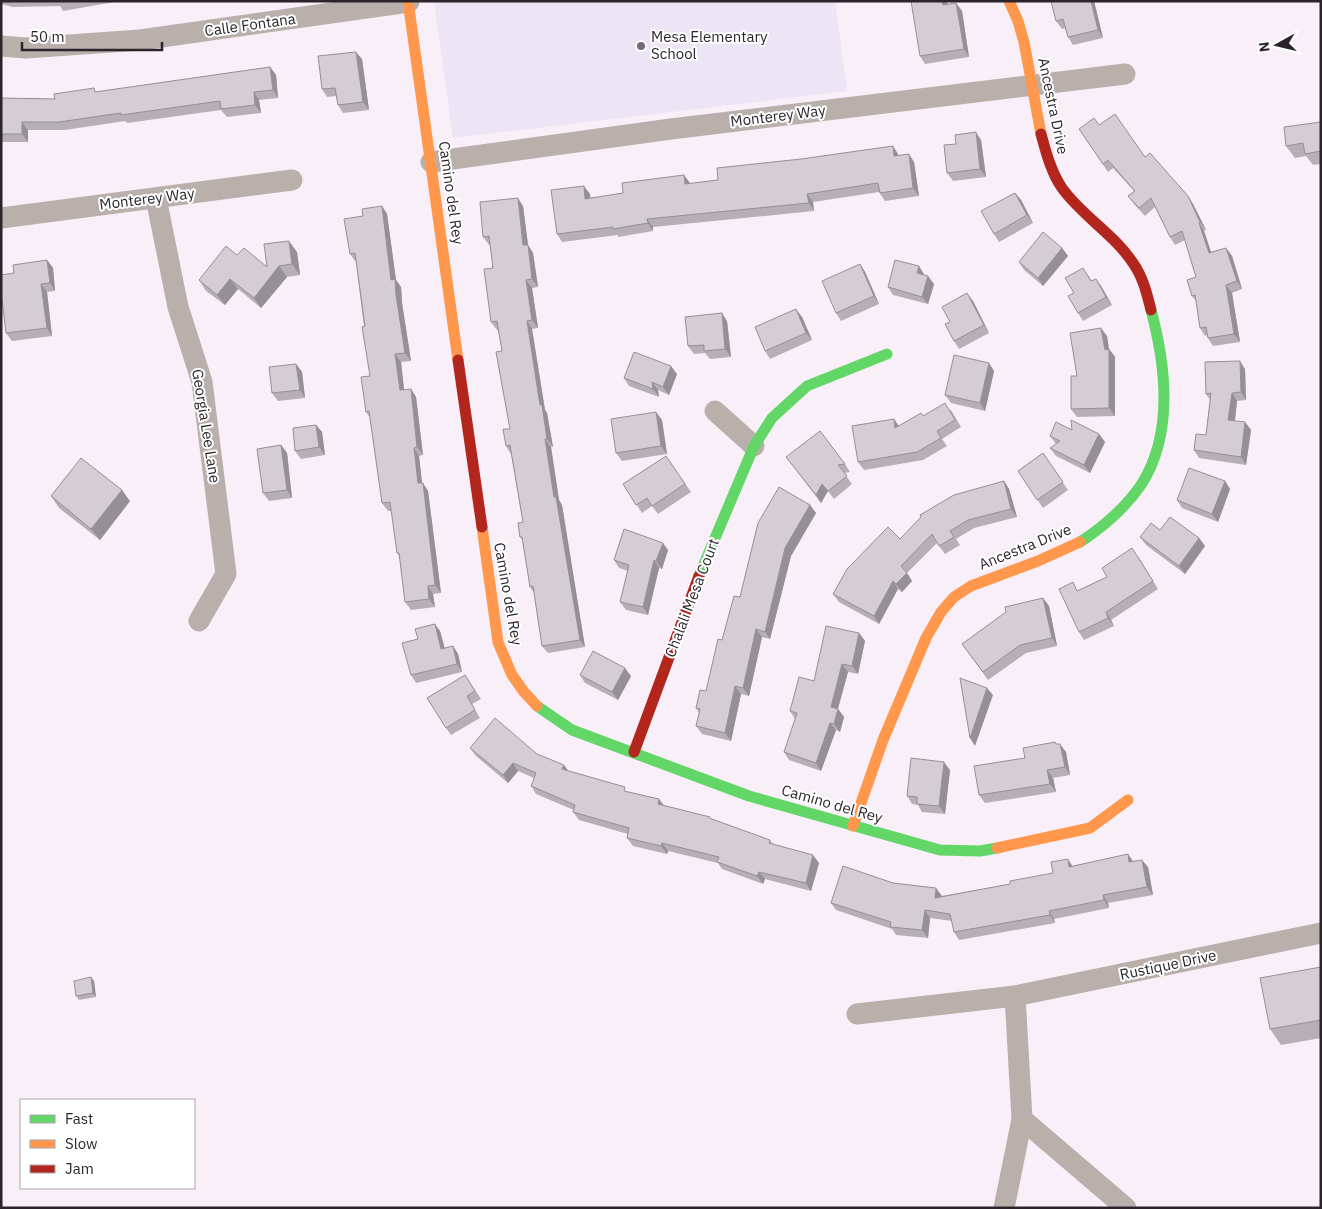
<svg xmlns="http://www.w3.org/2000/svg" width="1322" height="1209" viewBox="0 0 1322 1209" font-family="'IBM Plex Sans',sans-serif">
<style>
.education{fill:#ece5f5}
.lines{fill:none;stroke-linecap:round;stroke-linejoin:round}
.street{stroke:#b9afab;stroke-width:21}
.fast{stroke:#63d668;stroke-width:11}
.slow{stroke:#ff974d;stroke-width:11}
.jam{stroke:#b3261e;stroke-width:11}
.wall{fill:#b6b0b6}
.shaded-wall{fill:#949094}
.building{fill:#d4cdd4;stroke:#949094}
.poi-dot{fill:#736c73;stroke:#fff;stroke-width:2}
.labels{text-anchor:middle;stroke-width:4;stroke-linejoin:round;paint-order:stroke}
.street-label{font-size:15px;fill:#2b252b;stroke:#fff}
.poi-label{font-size:15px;fill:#2b252b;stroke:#fff;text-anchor:start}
</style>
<rect width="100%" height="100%" fill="#f9eff8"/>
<path class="education" d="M434 1H835L847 91 453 138Z"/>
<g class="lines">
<path class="street" d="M1 46 26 48 140 40 409 2
M431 162 671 129 1125 74
M156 198 178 307 202 382 226 574 199 621
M1 218 292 180
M715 411 754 446
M857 1014 1015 996 1321 933
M1022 1119 1126 1208
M1004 1208 1022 1119 1015 996"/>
<path class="fast" d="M1080 542C1102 528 1126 507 1141 485 1174 434 1166 366 1151 310
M699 576 754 446 772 418 807 386 887 354
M537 706 572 730 749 796 940 850 980 851 997 848"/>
<path class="slow" d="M408 1 458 360
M1009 1 1018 21 1024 42 1041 134
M482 527 498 642 512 675 524 692 537 706
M853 826 883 740 926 638 941 612 954 597 971 586 1038 561 1080 542
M997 848 1090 828 1128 800"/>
<path class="jam" d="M1041 134C1046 152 1051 172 1062 188 1082 216 1114 234 1133 263 1143 277 1147 294 1151 310
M458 360 482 527
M634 752 699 576"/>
</g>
<path class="wall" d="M1 1H120L63 11 60 6 13 7 1 4Z
M947 1V4L956 3 962 11 969 57 925 64 920 56Z
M1094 1 1103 38 1073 45 1068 37 1065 28 1062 29 1056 21Z
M362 59 369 110 343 113 338 105 336 96 327 97 322 89Z
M270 67 276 75 278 98 259 100 261 113 227 117 221 110 127 123 125 121 65 130H28V142H1V98L55 99 97 92Z
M1321 122V164L1313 165 1306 156 1295 158 1286 146Z
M1099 125 1145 157 1188 196 1193 204 1206 230 1204 231 1211 252 1226 248 1232 256 1242 289 1232 293 1240 342 1213 346 1208 338 1207 335 1205 336 1200 328 1196 301 1192 296 1196 277 1185 240 1175 245 1170 237 1155 207 1145 216 1134 204 1128 196 1134 191 1113 168 1108 172 1079 129Z
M981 140 986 177 953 181 947 173Z
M898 154V155L914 162 919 196 885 201 879 192 813 202 814 211 653 227V231L618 237V235L562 242 557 234 590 194V198L690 183V184L718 180Z
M1015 193 1021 200 1033 223 999 242 994 234Z
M382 206 387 214 396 280 401 287 402 303 411 361 401 362 404 390 411 389 416 397 423 455 419 456 422 483 428 491 441 593 433 594 435 607 411 610 405 602 400 557 397 553 392 511H388L382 503 370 418 366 412 370 376 356 262 350 254 363 216Z
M523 206 528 245 533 253 538 287 532 288 538 328 532 329 545 410 547 413 553 447H551L559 500 562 505 585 647 548 653 542 646 534 593 530 587 523 541 520 537 523 522 511 454 506 446 510 429 502 351 498 330H497L491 322 493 268 490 245H489L483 237Z
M1062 248 1068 256 1043 286 1024 270 1019 262Z
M297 252 300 275 287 277 261 308 238 289 225 305 206 291 199 280 237 255 267 267Z
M47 260 53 268 55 291 47 292 52 336 12 341 6 333Z
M860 264 865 272 879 304 841 321 836 313Z
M1083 268 1092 281 1101 286 1112 305 1083 321 1078 313 1074 293Z
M924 274V275L934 284 928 304 893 295 888 287Z
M973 301 989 333 959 349 954 341 950 322Z
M802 317 812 340 770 359 765 351Z
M727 321 731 357 710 359 705 353 694 354 688 346Z
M1107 336 1109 349 1115 357V416L1077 417 1071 409 1077 376Z
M296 364 302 372 305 398 278 401 272 393Z
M1245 369 1246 400 1237 401 1235 421 1245 422 1251 430 1246 465 1199 458 1194 450 1206 435 1210 400 1206 394Z
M994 371 985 411 951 403 945 395Z
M677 374 669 395 658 390 659 397 629 386 624 378Z
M951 410 961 427 942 439 947 446 923 460 864 470 858 462 894 419 899 426 923 416Z
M662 420 667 454 622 461 616 453Z
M316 425 322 432 325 455 301 459 295 451Z
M1072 430 1099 434 1105 442 1090 473 1056 456 1050 448 1056 444 1050 436Z
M281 445 287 453 292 498 269 501 263 493Z
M1043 453 1068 490 1043 508 1018 471Z
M666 456 691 492 658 514 652 506 642 513 623 484Z
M786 457 845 464 850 472 844 473 852 484 834 499 828 491 821 503Z
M1004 481 1009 489 1017 517 974 528 956 539 960 545 945 554 937 543 907 573 912 581 902 592 898 589 879 624 839 602 833 594 900 539Z
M1225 481 1230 489 1218 522 1182 508 1177 500Z
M51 496 130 501 100 540 59 508Z
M810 505 816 513 791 556 770 639 762 637 749 696 741 694 731 741 702 734 696 726 699 713 696 708 706 691 722 640 740 597Z
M1160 530 1199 538 1205 546 1185 574 1146 545 1140 537Z
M668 550 662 569 659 568 648 615 626 610 620 602 628 571 619 568 614 560Z
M1138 556 1158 589 1111 620 1114 626 1084 640 1079 632V590L1107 577Z
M1043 598 1049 606 1057 646 1026 653 988 680 962 644Z
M440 631 445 649 453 646 458 654 462 672 416 683 411 675 418 639Z
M859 633 865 641 858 674 848 672 838 709 844 717 840 732 836 730 821 771 789 760 784 752 795 719 790 711 814 681Z
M465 675 481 699 472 704 480 718 451 735 446 728Z
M580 675 631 676 618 700 585 683Z
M1057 744 1066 752 1070 775 1053 778 1056 792 985 803 979 795 1025 758Z
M470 748 537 754 568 771 628 792 659 799 663 805 711 819 770 840 773 844 819 863 811 891 765 879 763 884 722 869 718 863 668 851 667 854 633 846 627 838 628 834 579 820 573 812 574 810 536 794 531 786 534 778 518 771 508 783 476 756Z
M950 770 945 814 922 812 918 805 912 804 907 796Z
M1128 854 1133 861 1148 867 1153 895 1108 903 1109 908 1054 919 1055 923 959 940 954 932 952 921 930 918 928 938 896 935 892 929 836 910 831 903 893 883 942 896 1010 884 1053 873 1073 866Z
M1321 967V1038L1281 1045 1270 1029Z
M91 977 94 981 96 997 79 1000 76 996Z"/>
<path class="shaded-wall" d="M942 1H947L949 13 943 5Z
M1091 1H1094L1103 38 1098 30Z
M956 3 962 11 969 57 964 49Z
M356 52 362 59 369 110 363 102Z
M270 67 276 75 278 98 273 90Z
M254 92 259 100 261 113 255 105Z
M22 122 28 130V142L22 134Z
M976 132 981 140 986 177 980 169Z
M893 146 898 154 899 164 894 156Z
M909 154 914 162 919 196 913 188Z
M684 175 690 183 691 192 685 184Z
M584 186 590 194 591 207 585 199Z
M1015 193 1021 200 1033 223 1027 215Z
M807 194 813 202 814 211 809 203Z
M1188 196 1193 204 1206 230 1200 222Z
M518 198 523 206 529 253 523 245Z
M382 206 387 214 396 280 401 287 402 303 411 361 405 353 391 280Z
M647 219 653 227V231L648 223Z
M1199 223 1204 231 1214 261 1209 253Z
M289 241 297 252 300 275 292 264Z
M528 245 533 253 538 287 532 279Z
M1062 248 1068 256 1043 286 1038 278Z
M1226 248 1232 256 1242 289 1237 281Z
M47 260 53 268 55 291 50 283Z
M860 264 865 272 879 304 874 296Z
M279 266 287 277 261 308 254 298Z
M919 266 924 274 922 281 917 273Z
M928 276 934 284 928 304 922 297Z
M230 279 238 289 225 305 217 295Z
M1096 279 1101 286 1112 305 1106 297Z
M526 280 532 288 538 328 532 320Z
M41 284 47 292 52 336 47 328Z
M1226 285 1232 293 1240 342 1234 334Z
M967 293 973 301 989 333 984 325Z
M796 309 802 317 812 340 806 333Z
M722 313 727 321 731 357 725 349Z
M527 321 532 329 545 410 547 413 553 447 547 439 540 405Z
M1101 328 1107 336 1109 350V349L1115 357V416L1109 408 1105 350Z
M395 354 401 362 405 398 400 390Z
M1240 361 1245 369 1246 400 1241 392Z
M989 363 994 371 985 411 980 403Z
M296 364 302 372 305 398 300 390Z
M671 366 677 374 669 395 663 387Z
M652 382 658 390 659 397 653 389Z
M411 389 416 397 423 455 417 447Z
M1232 393 1237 401 1234 428 1228 420Z
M656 412 662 420 667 454 661 446Z
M894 419 899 427 895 428Z
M1245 422 1251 430 1246 465 1241 457Z
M316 425 322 432 325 455 319 447Z
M1099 434 1105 442 1090 473 1084 465Z
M545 439 551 447 559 500 562 505 585 647 580 640 554 497Z
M281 445 287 453 292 498 287 490Z
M414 448 419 456 423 491 418 483Z
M1004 481 1009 489 1017 517 1011 509Z
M1225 481 1230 489 1218 522 1212 514Z
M423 483 428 491 441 593 435 585Z
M822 484 828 491 821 503 816 495Z
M122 490 130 501 100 540 91 529Z
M810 505 816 513 791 556 770 639 765 632 785 548Z
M1199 538 1205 546 1185 574 1179 566Z
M663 543 668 550 662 569 656 561Z
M654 560 659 568 648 615 643 607Z
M907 573 912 581 902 592 896 584Z
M893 581 898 589 879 624 874 616Z
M428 586 433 594 435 607 429 599Z
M1043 598 1049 606 1057 646 1052 638Z
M1106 612 1111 620 1114 626 1108 618Z
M435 624 440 631 447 657 441 649Z
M756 629 762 637 749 696 743 688Z
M859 633 865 641 858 674 852 666Z
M453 646 458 654 462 672 457 664Z
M842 664 848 672 836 715 831 707Z
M625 668 631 676 618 700 612 692Z
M735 686 741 694 731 741 725 733Z
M987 688 993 695 975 746 970 738Z
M838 709 844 717 840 732 834 724Z
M830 723 836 730 821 771 816 763Z
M1060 744 1066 752 1070 775 1065 767Z
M944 762 950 770 945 814 939 806Z
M513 763 518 771 508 783 503 775Z
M564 765 570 773 562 769Z
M1047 770 1053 778 1056 792 1050 784Z
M659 799 665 807 658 804Z
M662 843 668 851 667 854 661 846Z
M1128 854 1133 862H1129Z
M813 855 819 863 811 891 806 883Z
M1068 859 1073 867H1069Z
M1142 860 1148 867 1153 895 1147 887Z
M759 872 765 879 763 884 757 876Z
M936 888 942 896 941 905 935 898Z
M1103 895 1108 903 1109 908 1104 900Z
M925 910 930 918 928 938 922 930Z
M1049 911 1054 919 1055 923 1050 915Z
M91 977 94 981 96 997 93 993Z"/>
<path class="building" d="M911 1H942L943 5 956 3 964 49 920 56Z
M1051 1H1091L1098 30 1068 37 1063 19 1056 21Z
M356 52 363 102 338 105 335 88 322 89 318 56Z
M270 67 273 90 254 92 255 105 221 109 220 101 121 115V113L59 122H22V134H1V98L55 99 54 94 94 88 95 92Z
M1115 114 1145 157 1150 153 1188 196 1200 222 1199 223 1209 253 1226 248 1237 281 1226 285 1234 334 1208 338 1206 327 1200 328 1195 295 1192 296 1187 280 1196 277 1182 231 1170 237 1151 198 1139 208 1128 196 1135 191 1108 160 1103 164 1079 129 1094 118 1099 125Z
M1321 122V151L1305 154 1303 143 1286 146 1284 127Z
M976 132 980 169 947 173 944 145 956 144 955 135Z
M893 146 894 156 909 154 913 188 880 193 878 183 807 194 809 203 647 219 648 223 613 229V227L557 234 551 190 584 186 585 199 623 193 622 183 684 175 685 184 718 180 717 168 801 159Z
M1015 193 1027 215 994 234 981 211Z
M518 198 523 245H528L532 279 526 280 532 320 527 321 540 405H542L547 439H545L554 497H556L580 640 542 646 533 586 530 587 522 537H520L518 523 523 522 510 445 506 446 503 429H510L496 352 502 351 497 321 491 322 484 269 493 268 489 236 483 237 480 202Z
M382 206 391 280 395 279 396 295 405 353 395 354 400 390 411 389 417 447 414 448 418 483H423L435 585 428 586 429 599 405 602 399 553H397L390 502 382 503 369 411 366 412 361 377 370 376 362 327 365 326 355 253 350 254 344 219 363 216 362 209Z
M1043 232 1062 248 1038 278 1019 262Z
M289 241 292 264 279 266 254 298 230 279 217 295 199 280 226 246 237 255 244 248 267 267 264 244Z
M47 260 50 283 41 284 47 328 6 333 1 291V275L14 273 13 265Z
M895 260 919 266 917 273 928 276 922 297 888 287Z
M860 264 874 296 836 313 822 281Z
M1083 268 1091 281 1096 279 1106 297 1078 313 1068 296 1074 293 1065 278Z
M967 293 984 325 954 341 945 324 950 322 942 307Z
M796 309 806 333 765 351 755 327Z
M722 313 725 349 704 351V345L688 346 685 317Z
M1101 328 1105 350 1109 349V408L1071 409V376H1077L1070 333Z
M634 352 671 366 663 387 652 382 653 389 624 378Z
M954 355 989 363 980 403 945 395Z
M1240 361 1241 392 1232 393 1228 420 1245 422 1241 457 1194 450 1196 434 1206 435 1211 393 1206 394 1205 362Z
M296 364 300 390 272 393 269 367Z
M945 403 955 420 937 431 941 438 917 452 858 462 852 426 894 419 895 428 921 413 923 416Z
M656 412 661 446 616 453 611 419Z
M1071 420 1099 434 1084 465 1050 448 1060 441 1050 436 1056 422 1072 430Z
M316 425 319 447 295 451 293 428Z
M820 431 845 464 838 465 847 476 828 491 822 484 816 495 786 457Z
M281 445 287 490 263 493 257 449Z
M1043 453 1063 482 1037 500 1018 471Z
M666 456 685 484 652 506 647 498 636 505 623 484Z
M81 458 122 490 91 529 51 496Z
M1189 468 1225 481 1212 514 1177 500Z
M1004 481 1011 509 968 520 950 531 954 537 939 546 932 534 901 566 907 573 896 584 893 581 874 616 833 594 847 569 888 527 900 539 921 517 920 515 954 495Z
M779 487 810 505 785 548 765 632 756 629 743 688 735 686 725 733 696 726 700 709 696 708 700 690 706 691 718 639 722 640 734 596 740 597 758 523Z
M1170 517 1199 538 1179 566 1140 537 1151 523 1160 530Z
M624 529 663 543 656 561 654 560 643 607 620 602 629 565 614 560Z
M1132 548 1153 581 1106 612 1108 618 1079 632 1059 589 1073 582 1077 591 1107 577 1102 568Z
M1043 598 1052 638 1020 645 983 672 962 644 1006 612 1005 607Z
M435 624 441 649 453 646 457 664 411 675 402 643 418 639 415 629Z
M826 626 859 633 852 666 842 664 831 707 838 709 834 724 830 723 816 763 784 752 797 713 790 711 799 677 814 681Z
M593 651 625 668 612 692 580 675Z
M465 675 475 691 467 696 475 710 446 728 427 698Z
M960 678 987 688 970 738Z
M495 718 537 754 564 765 562 769 625 787 624 791 659 799 658 804 710 817 709 818 770 840 769 843 813 855 806 883 759 872 757 876 717 862 719 857 662 843 661 846 627 838 629 828 573 812 575 805 531 786 536 773 513 763 503 775 470 748Z
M1055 742 1056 744H1060L1065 767 1047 770 1050 784 979 795 974 766 1025 758 1023 748Z
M911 758 944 762 939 806 917 804V797L907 796Z
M1128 854 1129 862 1142 860 1147 887 1103 895 1104 900 1049 911 1050 915 954 932 950 914 925 910 922 930 890 927 891 922 831 903 843 866 893 883 936 888 935 898 1010 884V881L1053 873 1051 862 1068 859 1069 867Z
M1321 967V1020L1270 1029 1260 978Z
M91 977 93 993 76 996 74 981Z"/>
<circle class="poi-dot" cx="641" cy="46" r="5"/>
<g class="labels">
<g class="street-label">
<text transform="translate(250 25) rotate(-8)" y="5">Calle Fontana</text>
<text transform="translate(1053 106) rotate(78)" y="5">Ancestra Drive</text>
<text transform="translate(778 116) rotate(-7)" y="5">Monterey Way</text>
<text transform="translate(451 193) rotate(82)" y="5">Camino del Rey</text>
<text transform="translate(147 199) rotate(-7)" y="5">Monterey Way</text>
<text transform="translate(206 426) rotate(81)" y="5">Georgia Lee Lane</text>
<text transform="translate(1025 547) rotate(-22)" y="5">Ancestra Drive</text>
<text transform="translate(508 594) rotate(80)" y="5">Camino del Rey</text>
<text transform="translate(692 598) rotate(-69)" y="5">Chalali Mesa Court</text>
<text transform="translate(832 804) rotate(16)" y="5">Camino del Rey</text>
<text transform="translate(1168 965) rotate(-12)" y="5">Rustique Drive</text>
</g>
<g class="poi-label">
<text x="651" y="42">Mesa Elementary<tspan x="651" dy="17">School</tspan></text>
</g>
</g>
<rect width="1322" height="1209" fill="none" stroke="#2b252b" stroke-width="5"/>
<rect x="20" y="1099" width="175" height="90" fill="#ffffff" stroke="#aaa8aa"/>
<rect x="30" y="1115" width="25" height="8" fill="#63d668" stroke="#aaa8aa"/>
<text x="65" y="1124" font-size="15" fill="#2b252b">Fast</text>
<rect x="30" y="1140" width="25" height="8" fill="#ff974d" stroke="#aaa8aa"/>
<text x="65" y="1149" font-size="15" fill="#2b252b">Slow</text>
<rect x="30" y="1165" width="25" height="8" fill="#b3261e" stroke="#aaa8aa"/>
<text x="65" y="1174" font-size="15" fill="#2b252b">Jam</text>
<g transform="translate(1277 45) rotate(262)" stroke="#ffffff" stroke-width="4" paint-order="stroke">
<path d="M0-4L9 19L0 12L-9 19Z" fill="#2b252b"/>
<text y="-8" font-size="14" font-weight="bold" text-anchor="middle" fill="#2b252b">N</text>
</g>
<path d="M22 42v8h140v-8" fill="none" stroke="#2b252b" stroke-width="2.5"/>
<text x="30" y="42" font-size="15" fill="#2b252b" stroke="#ffffff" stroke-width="4" paint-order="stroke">50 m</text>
</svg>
